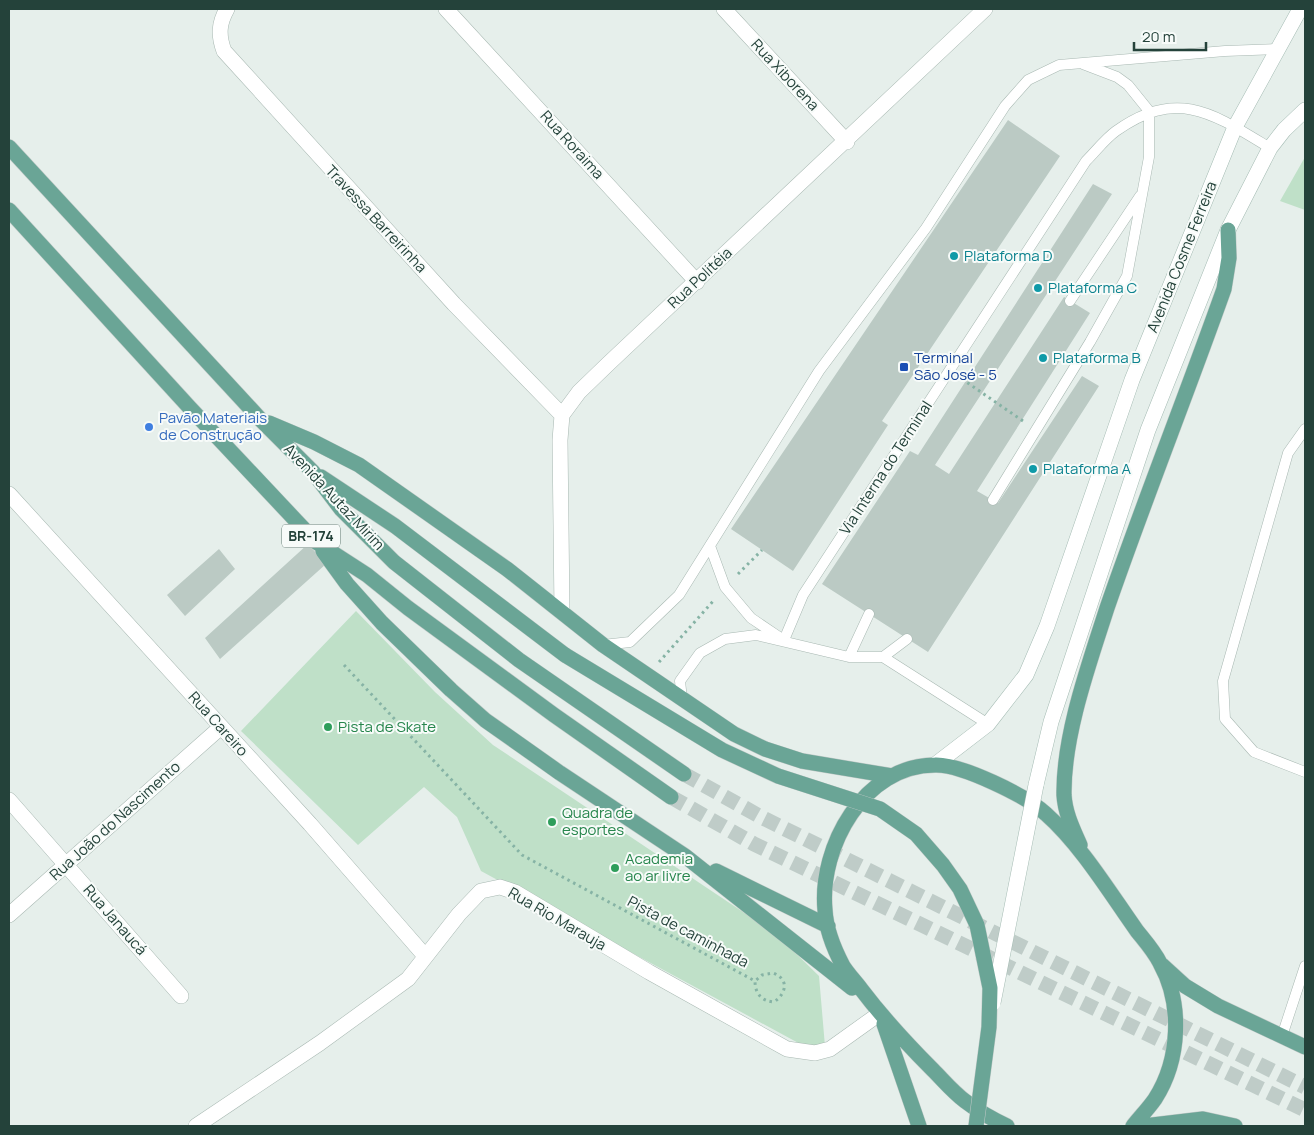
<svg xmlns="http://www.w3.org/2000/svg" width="1314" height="1135" viewBox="0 0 1314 1135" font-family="Manrope,sans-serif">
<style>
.green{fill:#bfe0c8}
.building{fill:#bbcac4}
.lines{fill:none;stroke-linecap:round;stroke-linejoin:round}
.primary-tunnel{stroke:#bfccc8;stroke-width:15;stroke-dasharray:15 8;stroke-linecap:butt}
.service-casing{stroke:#a8b8b2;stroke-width:11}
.minor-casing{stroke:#a8b8b2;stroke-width:16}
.secondary-casing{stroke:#a4bbb3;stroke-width:16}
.primary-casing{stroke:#c2cac8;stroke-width:16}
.path{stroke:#86b3a5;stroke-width:3;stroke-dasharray:2.5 4;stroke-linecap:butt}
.service{stroke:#fff;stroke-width:10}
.minor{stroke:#fff;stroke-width:15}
.secondary{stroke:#fff;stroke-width:15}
.primary{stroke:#6aa596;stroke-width:15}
.secondary-bridge-casing{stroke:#a4bbb3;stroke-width:16;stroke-linecap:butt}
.primary-bridge-casing{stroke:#c2cac8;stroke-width:16;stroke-linecap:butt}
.secondary-bridge{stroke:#fff;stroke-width:15}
.primary-bridge{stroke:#6aa596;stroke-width:15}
.culture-dot{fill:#0f9aa8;stroke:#f7fbf9;stroke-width:2}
.transit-dot{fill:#1a4fb4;stroke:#f7fbf9;stroke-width:2}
.shop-dot{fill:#3f7fe0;stroke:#f7fbf9;stroke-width:2}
.leisure-dot{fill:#2e9e5b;stroke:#f7fbf9;stroke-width:2}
.labels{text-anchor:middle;stroke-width:4;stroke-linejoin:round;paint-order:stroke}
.shield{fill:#f7fbf9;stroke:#637a73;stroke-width:1}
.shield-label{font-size:14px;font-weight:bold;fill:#24423a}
.street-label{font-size:15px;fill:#24423a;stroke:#f7fbf9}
.culture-label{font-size:15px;fill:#0d838f;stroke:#f7fbf9;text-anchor:start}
.transit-label{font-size:15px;fill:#164399;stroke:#f7fbf9;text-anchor:start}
.shop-label{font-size:15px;fill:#366cbe;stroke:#f7fbf9;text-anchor:start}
.leisure-label{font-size:15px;fill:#27864d;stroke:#f7fbf9;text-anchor:start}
</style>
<rect width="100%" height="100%" fill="#e6efeb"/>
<path class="green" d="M1305 157V210L1280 201Z
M356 611 435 692 493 745 776 934 819 976 826 1058 481 871 457 817 424 787 358 845 241 731Z"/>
<path class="building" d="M1008 120 1060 156 882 421 888 425 793 571 731 529Z
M1093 184 1112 194 935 465 949 474 1064 297 1090 313 977 491 998 503 1082 376 1099 386 928 652 822 584 910 451 918 455Z
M308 544 326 564 220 659 205 638Z
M219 549 235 569 185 616 167 595Z"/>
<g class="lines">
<path class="primary-tunnel" d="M684 774 761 817 1305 1087
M671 797 754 844 1305 1110"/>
<g class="service-casing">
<path id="service" d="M1070 301 1140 196
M1305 429 1288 453 1223 681 1225 719 1254 752 1305 772
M993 500 1090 342 1127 276 1149 157V111L1128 85 1117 77 1083 64
M710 546 725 587 751 618 779 637
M784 640 803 595 1086 161C1096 151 1105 139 1116 131 1177 87 1214 114 1270 148
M603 645 630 642 679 595 819 371 926 228 1005 106 1028 80 1059 65 1225 51 1276 49
M849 657 869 614
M883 657 988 724
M682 699 680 681 700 653 725 639 756 635 849 657H883L907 639
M1282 1036 1305 966"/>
</g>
<g class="minor-casing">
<path id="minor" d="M227 9C219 23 218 35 224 51L454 304 562 415
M446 9 697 282
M724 9 847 142
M9 494 310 824 425 956
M562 612 560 440 562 415 579 392 608 364 985 9
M9 800 181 996
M9 915 221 727
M196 1126 320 1043 408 979 459 914 481 891 500 887 515 892 649 972 787 1049 815 1053 830 1049 879 1014"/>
</g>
<g class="secondary-casing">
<path id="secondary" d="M936 764 988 724 1026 675 1047 626 1132 380 1235 127 1300 9
M1036 785 1051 722 1148 430 1228 230 1270 148 1284 130 1305 110"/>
</g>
<g class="primary-casing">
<path id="primary" d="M9 147 261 420 313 472 341 509 394 562 519 660 684 774
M9 210 190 408 316 542 367 575 408 608 554 715 671 797
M269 423 314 442 359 465 507 569 603 645 734 734 765 749 802 761 892 776
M321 477 395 526 565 655
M323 551 347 584 382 623 451 690 485 720 560 773 685 856 852 988
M1080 845C1073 829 1065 813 1064 795 1063 736 1089 664 1107 608 1144 501 1186 396 1224 289L1229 258 1228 230
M716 871 828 926
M1162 965 1185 986 1218 1006 1305 1047
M884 1024 919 1126
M1007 1126C992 1119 978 1111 965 1101 953 1092 943 1080 933 1070 907 1044 883 1018 861 989 855 981 848 974 843 966 834 949 826 929 825 910 819 847 864 765 935 765 961 764 1027 796 1046 814 1081 845 1110 893 1137 931 1145 941 1154 951 1160 963 1183 1004 1180 1060 1155 1099 1148 1109 1140 1117 1133 1126
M1144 1126 1203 1119 1235 1126"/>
</g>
<path class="path" d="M926 356 936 363
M962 379 1023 421
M738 574 762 550
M659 662 715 599
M344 665 522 855 755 981C755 993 761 1001 774 1002 787 993 789 979 773 973L762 975 755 981"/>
<use href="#service" class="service"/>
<use href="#minor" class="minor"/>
<use href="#secondary" class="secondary"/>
<use href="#primary" class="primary"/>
<g class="secondary-bridge-casing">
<path id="secondary-bridge" d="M993 1003 1036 785"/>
</g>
<g class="primary-bridge-casing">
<path id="primary-bridge" d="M565 655 722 750 778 776 880 809 916 834 943 865 960 889 977 925 990 988 989 1027 976 1126"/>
</g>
<use href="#secondary-bridge" class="secondary-bridge"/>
<use href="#primary-bridge" class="primary-bridge"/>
</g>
<g class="culture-dot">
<circle cx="954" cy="256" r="5"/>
<circle cx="1038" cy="288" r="5"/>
<circle cx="1043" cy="358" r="5"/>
<circle cx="1033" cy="469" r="5"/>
</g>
<rect class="transit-dot" x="899" y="362" width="10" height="10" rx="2.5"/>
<circle class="shop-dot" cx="149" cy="427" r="5"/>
<g class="leisure-dot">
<circle cx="328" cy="727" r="5"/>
<circle cx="552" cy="822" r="5"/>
<circle cx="615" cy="868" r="5"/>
</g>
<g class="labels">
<rect class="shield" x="282" y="524.5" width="58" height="23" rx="4"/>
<g class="shield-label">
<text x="311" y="541">BR-174</text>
</g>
<g class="street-label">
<text transform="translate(785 75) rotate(47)" y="5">Rua Xiborena</text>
<text transform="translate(572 145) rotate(48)" y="5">Rua Roraima</text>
<text transform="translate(376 219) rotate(47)" y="5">Travessa Barreirinha</text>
<text transform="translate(1182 257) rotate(-68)" y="5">Avenida Cosme Ferreira</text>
<text transform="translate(700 278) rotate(-43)" y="5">Rua Politéia</text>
<text transform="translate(886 468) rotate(-57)" y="5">Via Interna do Terminal</text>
<text transform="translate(334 497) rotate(47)" y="5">Avenida Autaz Mirim</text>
<text transform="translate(218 724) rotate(48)" y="5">Rua Careiro</text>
<text transform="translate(115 821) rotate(-42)" y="5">Rua João do Nascimento</text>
<text transform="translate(557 919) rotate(30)" y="5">Rua Rio Marauja</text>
<text transform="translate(115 920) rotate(49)" y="5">Rua Janaucá</text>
<text transform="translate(688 932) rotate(28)" y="5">Pista de caminhada</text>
</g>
<g class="culture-label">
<text x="964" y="261">Plataforma D</text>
<text x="1048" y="293">Plataforma C</text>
<text x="1053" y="363">Plataforma B</text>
<text x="1043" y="474">Plataforma A</text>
</g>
<g class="transit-label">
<text x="914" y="363">Terminal<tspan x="914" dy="17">São José - 5</tspan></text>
</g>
<g class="shop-label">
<text x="159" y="423">Pavão Materiais<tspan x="159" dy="17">de Construção</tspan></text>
</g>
<g class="leisure-label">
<text x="338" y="732">Pista de Skate</text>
<text x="562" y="818">Quadra de<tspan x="562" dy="17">esportes</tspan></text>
<text x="625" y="864">Academia<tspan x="625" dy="17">ao ar livre</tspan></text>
</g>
</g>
<rect width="1314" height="1135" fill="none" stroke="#24423a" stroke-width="20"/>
<path d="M1134 42v8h72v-8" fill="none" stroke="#24423a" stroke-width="2.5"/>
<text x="1142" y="42" font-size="15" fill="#24423a" stroke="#f7fbf9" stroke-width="4" paint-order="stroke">20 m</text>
</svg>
